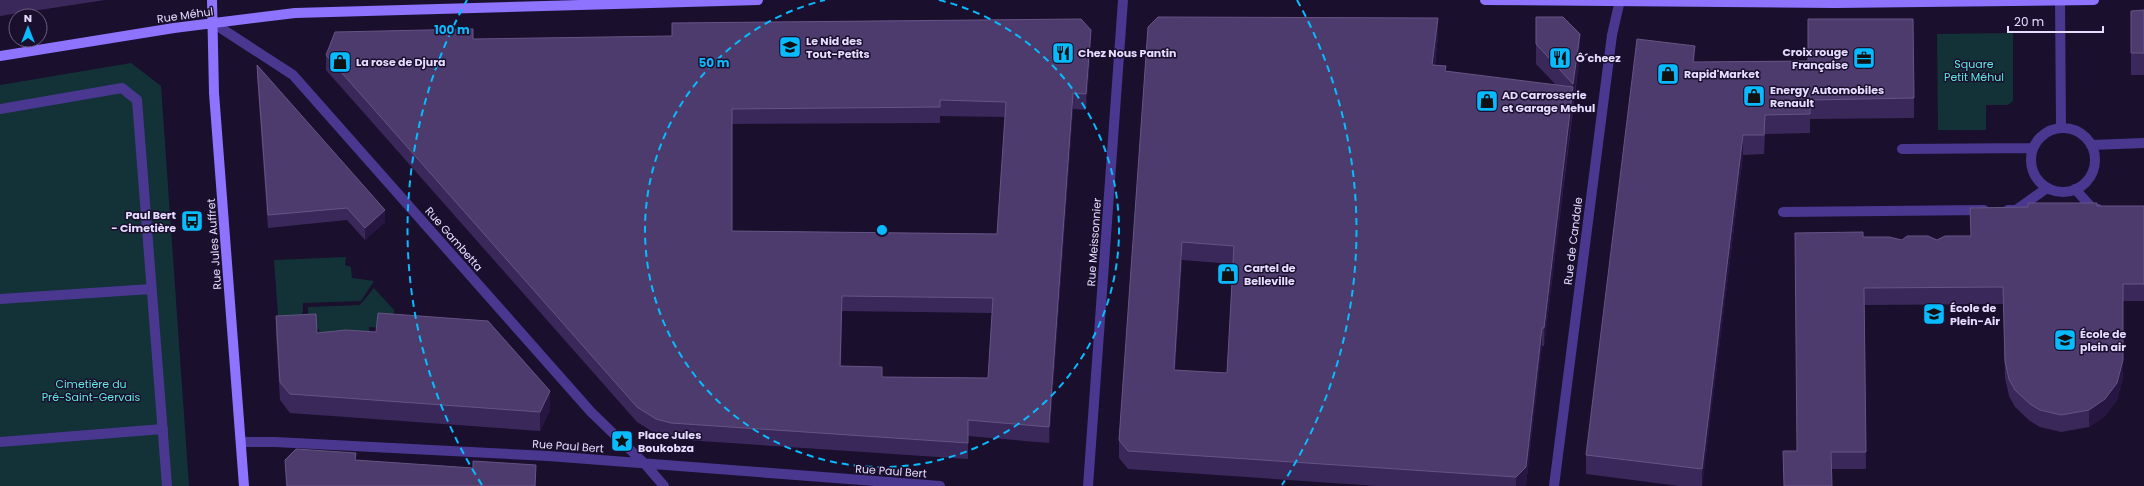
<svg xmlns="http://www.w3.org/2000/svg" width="2144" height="486" viewBox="0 0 2144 486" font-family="Poppins,sans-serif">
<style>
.green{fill:#123238}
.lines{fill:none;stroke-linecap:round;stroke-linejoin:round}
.lane{stroke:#4a378f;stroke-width:10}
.street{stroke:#4a378f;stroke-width:10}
.secondary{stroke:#8e73ff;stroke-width:10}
.wall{fill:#3b285b;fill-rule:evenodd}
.shaded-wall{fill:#261641}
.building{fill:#4d3b6d;stroke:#655484;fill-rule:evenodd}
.ring{fill:none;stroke:#08bbff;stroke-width:2;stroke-dasharray:7 5}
.labels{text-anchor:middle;stroke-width:3;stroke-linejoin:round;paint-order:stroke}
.street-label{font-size:11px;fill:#e6dcff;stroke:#1a0f2d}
.poi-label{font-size:11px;font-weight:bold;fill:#e6dcff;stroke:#1a0f2d;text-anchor:start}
.park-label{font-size:11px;fill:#5ee9de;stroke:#1a0f2d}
.centre{fill:#08bbff;stroke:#1a0f2d;stroke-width:2}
.ring-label{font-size:12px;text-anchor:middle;font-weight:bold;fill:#08bbff;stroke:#1a0f2d;stroke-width:3;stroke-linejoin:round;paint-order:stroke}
</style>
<rect width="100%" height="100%" fill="#1a0f2d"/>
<path class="green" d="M2013 33V101L2008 105H1986V130H1938L1937 34Z
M131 63 161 86 189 486H0V85Z
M346 257 345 265 351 267 352 278 374 281 361 301 303 303 302 326 279 329 274 260Z
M374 288 394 310 393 329 369 327V341L320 342 319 329 308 327V307L360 305Z"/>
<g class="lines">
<path class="lane" d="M2060 0 2061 128
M0 109 122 88 137 100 167 486
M2031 160a32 32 0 1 1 64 0a32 32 0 1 1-64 0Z
M2091 145 2144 143
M1902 149 2033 148
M2075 189 2093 209H2098
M2008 210H2016L2047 188
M1783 212 1984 210
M0 299 151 289
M0 442 163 429"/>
<path class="street" d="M213 23 293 75 591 412 645 464 664 486
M241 442H275L548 456 940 486
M1088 486 1123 0
M1554 486 1612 35 1620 0"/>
<path class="secondary" d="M212 0 214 93 244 486
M1485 0 1835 3 2094 0
M0 56 174 28 295 13 758 0"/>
</g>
<path class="wall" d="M0 0H105L0 16Z
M2144 10V75H2131V11Z
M1536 17 1580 54 1544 346H1542L1526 485V486H1377L1128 469 1119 458V440L1148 27 1438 36 1435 65 1446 71 1556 85 1536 64ZM1182 260 1233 264 1227 373 1175 370Z
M1808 19 1914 98V118L1810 119V133L1765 134 1764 154 1743 155 1702 486H1679L1586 474V455L1695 62 1808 61Z
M473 39 1091 46 1086 110 1073 109 1049 443 968 436V459L671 439 656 434 637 422 326 70V55ZM940 116 1005 117 997 234 732 231V124L940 123ZM842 311 992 313 988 378 882 377 841 366Z
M257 65 385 222 365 240 347 220 268 228 257 77Z
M2144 206V301H2123V377L2117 400 2105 416 2089 427 2061 432 2040 427 2030 421 2015 407 2009 396 2005 378 2003 304 1864 305 1866 469H1832L1797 451 1863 237 1902 240H1937L1971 236 1970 208Z
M276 316 317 333 550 410 540 431 290 413 280 400 276 335Z
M285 460H356L536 486H286Z"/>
<path class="shaded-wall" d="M1438 18V36L1432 83V65Z
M1091 30V46L1086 110V94Z
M1580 34V54L1573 104V84Z
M1695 46V66L1693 62Z
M1573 87V105L1544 346V328Z
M1073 93V109L1049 443V427Z
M1743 135V155L1702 486V469Z
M385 210V222L365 240V228Z
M1182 242V260L1174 388V370Z
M1542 328V346L1526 485V486H1516V477Z
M2123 360V377L2117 400 2105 416 2089 427V410Z
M550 391V410L540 431V412Z
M536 465V486H535Z"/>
<path class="building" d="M2144 10V53H2131V11Z
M1158 17 1438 18 1432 65 1446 66 1445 71 1573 87 1544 328H1542L1526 467 1516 477 1128 451 1119 440 1148 27ZM1182 242 1234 246 1227 373 1174 370Z
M1536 17H1563L1580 34 1573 84 1536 44Z
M1081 19 1091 30 1086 94 1073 93 1049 427 968 420V443L671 423 656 419 637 407 326 55 335 32 473 29V39L672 36V23ZM940 100 1006 102 997 234 732 231V109L940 107ZM842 296 993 298 988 378 882 377V367L840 366Z
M1808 19H1913L1914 98 1810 100V114L1765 115 1764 135H1743L1702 469 1586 455 1637 39 1695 46 1693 62 1808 61Z
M257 65 385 210 365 228 347 208 268 215Z
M2028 203H2097V206H2144V284H2123V360L2117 383 2105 399 2089 410 2061 415 2040 410 2030 404 2015 390 2009 379 2005 361 2003 287 1864 288 1866 452H1831L1832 486H1784L1783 451H1797L1795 233 1863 232V237H1889L1902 240 1907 236H1928L1937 240 1945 236H1971L1970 208 2028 207Z
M378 313 488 321 550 391 540 412 290 394 280 382 276 316 316 314 317 333 346 330 376 332Z
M296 449 356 453 355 460 473 468V461L536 465 535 486H287L285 460Z"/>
<g class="ring">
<path d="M939 0A237 237 0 1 1 825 0"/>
<path d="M482 485A474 474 0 0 1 467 0M1297 0A474 474 0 0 1 1282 485"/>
</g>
<defs>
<g id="school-square" transform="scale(1.15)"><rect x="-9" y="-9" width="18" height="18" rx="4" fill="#08bbff" stroke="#1a0f2d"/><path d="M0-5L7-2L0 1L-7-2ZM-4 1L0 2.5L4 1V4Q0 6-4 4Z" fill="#111"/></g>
<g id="restaurant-square" transform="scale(1.15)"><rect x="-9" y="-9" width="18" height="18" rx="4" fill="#08bbff" stroke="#1a0f2d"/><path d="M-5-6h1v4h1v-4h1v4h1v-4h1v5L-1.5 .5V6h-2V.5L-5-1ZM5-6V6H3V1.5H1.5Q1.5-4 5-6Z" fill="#111"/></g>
<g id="office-square" transform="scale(1.15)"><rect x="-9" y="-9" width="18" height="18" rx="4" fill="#08bbff" stroke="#1a0f2d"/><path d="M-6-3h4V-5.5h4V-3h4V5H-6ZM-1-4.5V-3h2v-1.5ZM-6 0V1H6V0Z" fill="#111"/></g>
<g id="shop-square" transform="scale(1.15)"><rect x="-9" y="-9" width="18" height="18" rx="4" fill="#08bbff" stroke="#1a0f2d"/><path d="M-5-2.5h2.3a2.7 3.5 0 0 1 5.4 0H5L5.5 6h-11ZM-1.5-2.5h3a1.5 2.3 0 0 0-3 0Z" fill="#111"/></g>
<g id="bus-square" transform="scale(1.15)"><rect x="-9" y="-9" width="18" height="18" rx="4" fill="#08bbff" stroke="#1a0f2d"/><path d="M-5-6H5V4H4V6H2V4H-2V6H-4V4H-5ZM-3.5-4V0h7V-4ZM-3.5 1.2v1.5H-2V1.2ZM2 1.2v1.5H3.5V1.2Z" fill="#111"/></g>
<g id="sight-square" transform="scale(1.15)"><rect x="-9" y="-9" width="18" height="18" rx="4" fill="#08bbff" stroke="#1a0f2d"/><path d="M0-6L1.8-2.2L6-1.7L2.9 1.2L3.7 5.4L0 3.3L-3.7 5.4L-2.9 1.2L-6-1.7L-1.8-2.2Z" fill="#111"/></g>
</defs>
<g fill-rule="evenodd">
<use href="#school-square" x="790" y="47"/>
<use href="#restaurant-square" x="1063" y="53"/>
<use href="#restaurant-square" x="1560" y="58"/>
<use href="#office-square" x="1864" y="58"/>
<use href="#shop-square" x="340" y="62"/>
<use href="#shop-square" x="1668" y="74"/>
<use href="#shop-square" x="1754" y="96"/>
<use href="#shop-square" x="1487" y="101"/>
<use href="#bus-square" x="192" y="221"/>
<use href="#shop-square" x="1228" y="274"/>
<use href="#school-square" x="1934" y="314"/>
<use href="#school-square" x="2065" y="340"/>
<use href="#sight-square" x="622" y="441"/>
</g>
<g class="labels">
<g class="street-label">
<text transform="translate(185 15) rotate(-8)" y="4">Rue Méhul</text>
<text transform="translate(454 239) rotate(49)" y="4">Rue Gambetta</text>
<text transform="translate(1573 241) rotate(-83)" y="4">Rue de Candale</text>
<text transform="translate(1094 242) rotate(-86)" y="4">Rue Meissonnier</text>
<text transform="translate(214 244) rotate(-94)" y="4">Rue Jules Auffret</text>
<text transform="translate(568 446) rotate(4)" y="4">Rue Paul Bert</text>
<text transform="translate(891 471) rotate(4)" y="4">Rue Paul Bert</text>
</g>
<g class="poi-label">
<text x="806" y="45">Le Nid des<tspan x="806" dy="13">Tout-Petits</tspan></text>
<text x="1848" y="56" text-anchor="end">Croix rouge<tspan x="1848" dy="13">Française</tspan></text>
<text x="1078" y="57">Chez Nous Pantin</text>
<text x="1576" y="62">Ô´cheez</text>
<text x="356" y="66">La rose de Djura</text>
<text x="1684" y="78">Rapid'Market</text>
<text x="1770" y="94">Energy Automobiles<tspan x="1770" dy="13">Renault</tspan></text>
<text x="1502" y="99">AD Carrosserie<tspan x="1502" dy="13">et Garage Mehul</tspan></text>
<text x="176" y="219" text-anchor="end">Paul Bert<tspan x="176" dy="13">- Cimetière</tspan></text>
<text x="1244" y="272">Cartel de<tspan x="1244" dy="13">Belleville</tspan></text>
<text x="1950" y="312">École de<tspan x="1950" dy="13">Plein-Air</tspan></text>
<text x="2080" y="338">École de<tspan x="2080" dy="13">plein air</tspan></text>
<text x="638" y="439">Place Jules<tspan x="638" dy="13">Boukobza</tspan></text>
</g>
<g class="park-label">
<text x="1974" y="68">Square<tspan x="1974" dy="13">Petit Méhul</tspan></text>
<text x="91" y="388">Cimetière du<tspan x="91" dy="13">Pré-Saint-Gervais</tspan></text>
</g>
</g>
<circle cx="882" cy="230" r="6" class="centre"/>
<g class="ring-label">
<text x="452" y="34">100 m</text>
<text x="714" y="67">50 m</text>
</g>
<g transform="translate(28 28)"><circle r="19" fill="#1a0f2d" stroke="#6c6181"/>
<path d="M0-3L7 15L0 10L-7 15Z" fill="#08bbff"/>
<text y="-6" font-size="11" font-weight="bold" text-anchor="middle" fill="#e6dcff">N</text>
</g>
<path d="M2008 26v6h95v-6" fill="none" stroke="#e6dcff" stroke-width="2"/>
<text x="2014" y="26" font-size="12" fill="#e6dcff" stroke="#1a0f2d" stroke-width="3" paint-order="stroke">20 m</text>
</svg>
